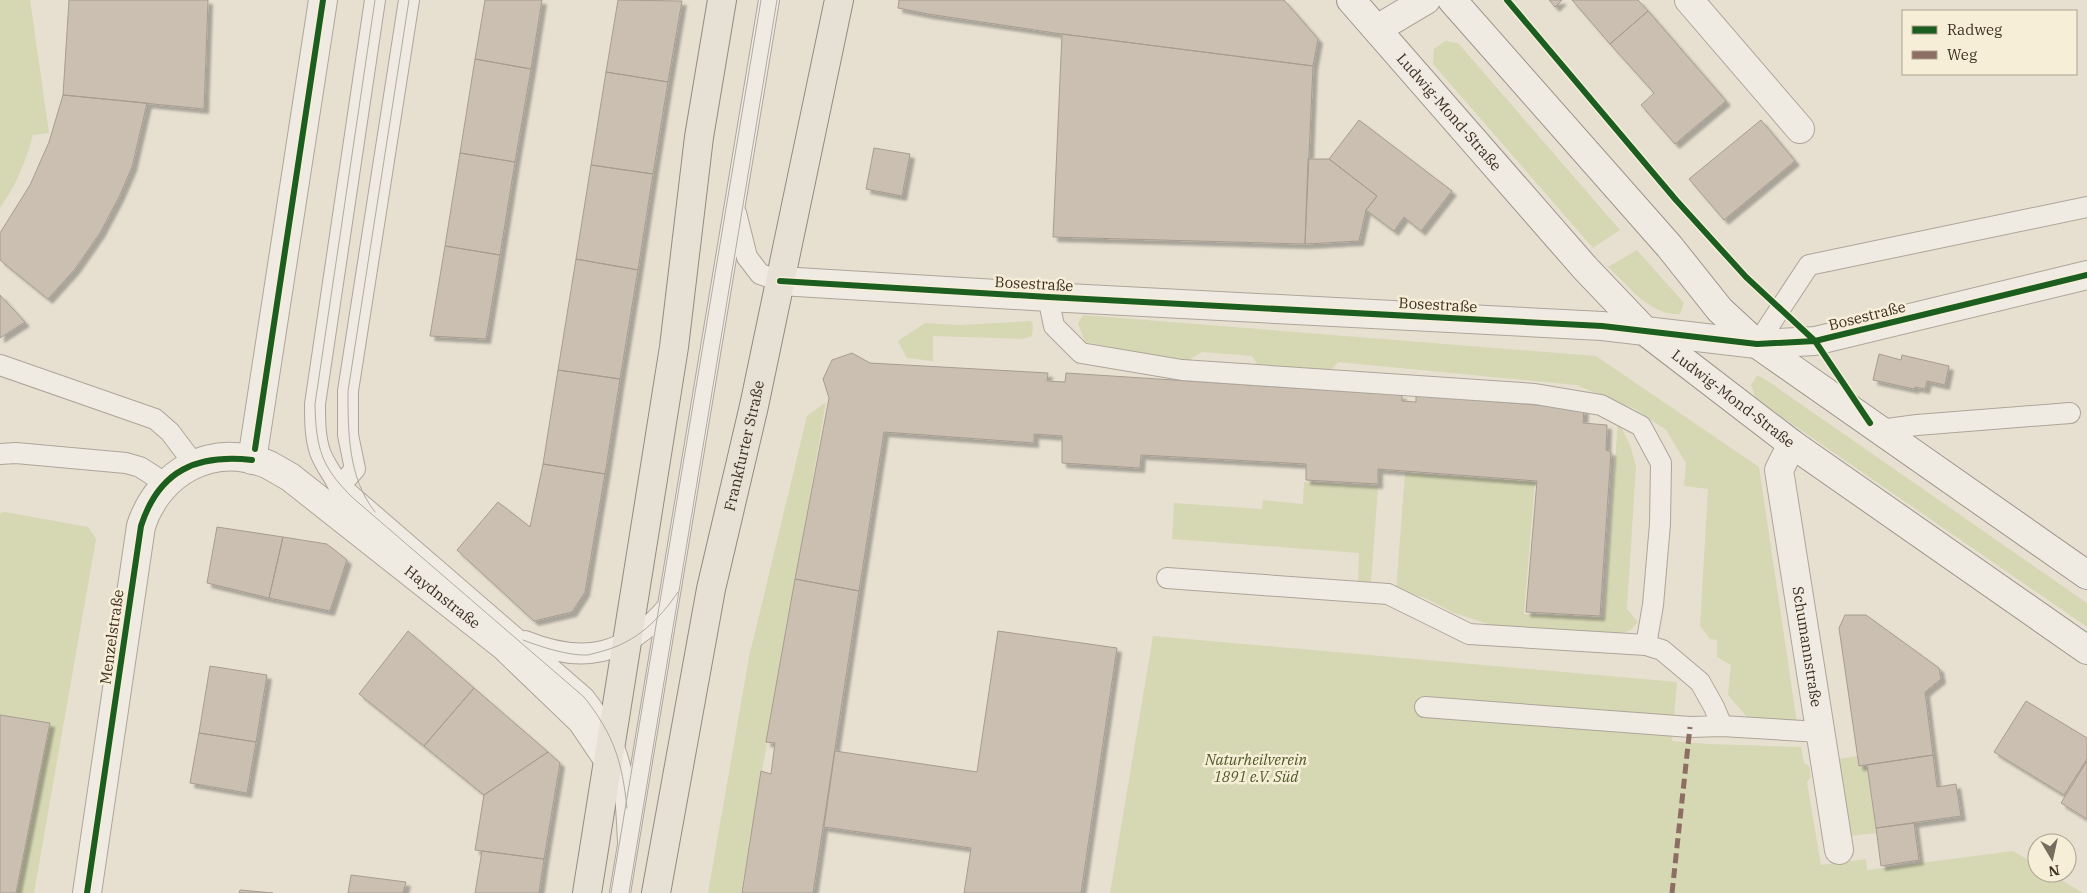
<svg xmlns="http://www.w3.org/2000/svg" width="2087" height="893" viewBox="0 0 2087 893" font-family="'IBM Plex Serif',serif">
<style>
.green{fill:#d6d7b3}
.building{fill:#cbbfb2;stroke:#a89c90;filter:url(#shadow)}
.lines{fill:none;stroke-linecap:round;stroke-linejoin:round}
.lane-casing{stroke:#ada599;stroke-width:22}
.street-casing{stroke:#ada599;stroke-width:30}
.secondary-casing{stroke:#9c958a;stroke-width:30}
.primary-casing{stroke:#928b80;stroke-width:30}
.lane{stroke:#efebe3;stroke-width:20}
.street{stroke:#efebe3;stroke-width:28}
.secondary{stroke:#efebe3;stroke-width:28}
.primary{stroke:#e6e1d4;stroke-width:28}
.tram{stroke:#afaaa2;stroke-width:1}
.quiet{stroke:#8d6e63;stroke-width:5;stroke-dasharray:10 5;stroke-linecap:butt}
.cycleway-casing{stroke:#f7eed8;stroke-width:9}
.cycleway{stroke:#1b5e20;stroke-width:6}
.labels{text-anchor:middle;stroke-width:5;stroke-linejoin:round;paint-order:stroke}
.street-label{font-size:15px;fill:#3d2e20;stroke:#f7eed8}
.park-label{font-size:15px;font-style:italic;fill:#4d5a26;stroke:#f7eed8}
</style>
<defs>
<filter id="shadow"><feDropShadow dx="4.5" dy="4.5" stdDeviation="1" flood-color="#0004"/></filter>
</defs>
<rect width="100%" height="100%" fill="#e7e0d1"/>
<path class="green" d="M0 0H30L49 133 33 135C26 161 16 186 0 208Z
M1445 41 1458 43 1620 230 1593 248 1433 64 1434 49Z
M1637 250 1684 303 1680 314C1650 316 1629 286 1608 267Z
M1083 315 1596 356 1759 467 1797 723 1748 718 1728 695 1731 665 1717 657V640L1710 639 1700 626 1708 489 1684 486 1686 463 1666 430 1635 409 1576 385 1338 362 1331 370 1258 365 1252 356 1202 352 1186 362 1174 360 1085 342 1078 323Z
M1031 321 1033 325 1032 336 1023 339 933 336V361L907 358 898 341 925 323 960 325Z
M1757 376 1762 377 2087 603V627L1756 399 1751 385Z
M826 402 741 893H708L749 657 807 416Z
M1618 421 1630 445 1636 466 1627 609 1638 622 1631 630 1619 634 1498 627 1454 613 1423 597 1396 591 1405 473 1535 482 1524 614 1604 618Z
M1304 482 1378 487 1371 583 1358 582 1359 553 1172 539 1174 503 1262 509 1263 500 1303 504Z
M5 512 88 527 96 539 34 893H0V513Z
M1153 636 1677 682 1672 741 1707 744 1801 747 1804 763 1809 766 1811 777 1807 782 1821 865 1866 859 1867 870 2013 851 2037 865V873H2050L2083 893H1110Z
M1858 756 1859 766 1867 765 1876 833 1851 836 1842 776 1835 774 1833 763 1839 759Z"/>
<path class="building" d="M69 0H208L204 109 63 95Z
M485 0H542L531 69 475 59Z
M618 0 682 1 668 82 606 72Z
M899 0H1284L1318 39 1313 66 1062 34 928 14 898 8Z
M1549 0H1562L1555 7Z
M1572 0H1638L1648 11 1610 44Z
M1648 11 1726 101 1675 144 1641 105 1654 93 1610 44Z
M1062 34 1313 66 1305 244 1053 237Z
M475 59 531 69 515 162 460 153Z
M606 72 668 82 653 174 591 165Z
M63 95 147 103 132 167 119 197 100 233 75 269 48 299 0 260V233L30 185 49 142Z
M1359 120 1452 191 1421 231 1404 217 1394 231 1366 210 1377 196 1329 159Z
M1761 120 1795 161 1724 220 1689 179Z
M874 148 910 154 902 196 866 189Z
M460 153 515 162 500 255 445 246Z
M1308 159H1329L1377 196 1366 210 1359 241 1305 244Z
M591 165 653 174 638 270 576 259Z
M445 246 500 255 486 339 430 336Z
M576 259 638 270 620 379 558 370Z
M0 295 25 322 0 338Z
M852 353 870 363 1048 373 1047 381 1065 382 1066 373 1402 395V401L1416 402V395L1584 409 1583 423 1607 425 1606 450 1611 452 1600 616 1526 612 1537 481 1378 469V484L1306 480V464L1141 455 1140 468 1062 463V436L1034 434V443L884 432 859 591 795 579 829 398 823 379 832 360Z
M1879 354 1901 360 1902 355 1949 366 1945 385 1927 381 1925 389 1915 387 1914 389 1873 380Z
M558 370 620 379 605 474 543 464Z
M543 464 605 474 585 592 572 612 534 621 457 550 498 502 530 527Z
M217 527 283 537 269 598 207 583Z
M283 537 327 544 347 560 330 611 269 598Z
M795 579 859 591 813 893H742L761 771 771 774 775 743 766 742Z
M1845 615H1866L1939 668 1941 679 1925 692 1933 755 1859 766 1839 628Z
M408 631 474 688 424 746 359 694Z
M998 631 1117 648 1081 893H964L971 848 824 827 835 751 977 772Z
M210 666 267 675 256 742 199 733Z
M474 688 548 752 484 795 424 746Z
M2026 701 2087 738V759L2064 795 1994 752Z
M0 715 50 723 16 893H0Z
M199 733 256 742 247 793 190 783Z
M548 752 560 763 544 859 475 850 484 795Z
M1933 755 1937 787 1956 784 1961 816 1876 828 1867 765Z
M2087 761V819L2061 803Z
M1914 823 1919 860 1881 866 1876 828Z
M482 851 544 859 539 893H475Z
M351 875 406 882 403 893H348Z
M240 890 273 893H239Z"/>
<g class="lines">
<g class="lane-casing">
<path id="lane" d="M409 0 348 391V435L355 469 340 486 584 697C624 748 625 780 628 842
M736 213 747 257 760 274 780 281
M1048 297 1054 326 1081 353 1182 370 1535 394 1601 405 1641 426 1661 463 1660 524 1653 605 1646 645
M1757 344 1809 265 2087 207
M0 365 155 419 170 432 194 464
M1880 430 1917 425 2070 413
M0 454 16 453 126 463 140 467 165 483
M342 499C339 479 327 471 320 452 315 437 315 420 315 404L375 0
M1167 578 1388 594 1469 634 1646 645 1662 650 1700 682 1714 707 1722 726
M525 641C584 665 627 655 668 606
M1425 707 1690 727 1722 726 1820 732
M620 893 769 0"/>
</g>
<g class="street-casing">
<g id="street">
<path d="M1689 0 1800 129"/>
<path d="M1377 29 1426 0"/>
<path d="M780 281 1048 297 1602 326 1757 344 1815 341 2087 275"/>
<path id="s1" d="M1792 444 1779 470 1839 850"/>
<path d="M252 460 323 0"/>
<path id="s2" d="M87 893 141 526C159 471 214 441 269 465 276 469 283 473 290 477L504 646 582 721 609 761"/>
</g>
</g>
<g class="secondary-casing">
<g id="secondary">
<path id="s3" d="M1351 0 1585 268 1646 332 1792 444 2087 650"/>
<path d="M1452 0 1669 246 1720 310 1757 344 2087 575"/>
</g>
</g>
<g class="primary-casing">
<g id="primary">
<path d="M587 893 674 347 699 137 722 0"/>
<path id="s4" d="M656 893 711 589 754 406 839 0"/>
</g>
</g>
<use href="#lane" class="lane"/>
<use href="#street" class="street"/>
<use href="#secondary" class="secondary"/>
<use href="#primary" class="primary"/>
<path class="tram" d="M375 0 315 404C316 448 321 467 353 498L584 697C614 735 622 761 627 808
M375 512C348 478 348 432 348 391L409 0
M523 640C541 647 569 656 588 655 593 654 598 652 603 651 636 642 659 620 678 592
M611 893 761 0
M629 893 777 0"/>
<path class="quiet" d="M1672 893 1690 727"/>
<g class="cycleway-casing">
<path id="cycleway" d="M1507 0 1676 200 1746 277 1815 341 1870 423
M780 281 1048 297 1602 326 1757 344 1815 341 2087 275
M255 449 323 0
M87 893 141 526C159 470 197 454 252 460"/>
</g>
<use href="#cycleway" class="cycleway"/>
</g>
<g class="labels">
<g class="street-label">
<text dy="5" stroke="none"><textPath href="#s3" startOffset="149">Ludwig-Mond-Straße</textPath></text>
<text transform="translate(1034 284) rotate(3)" y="5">Bosestraße</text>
<text transform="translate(1438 305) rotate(3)" y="5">Bosestraße</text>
<text transform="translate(1867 316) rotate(-14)" y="5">Bosestraße</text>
<text dy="5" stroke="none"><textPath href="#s3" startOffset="554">Ludwig-Mond-Straße</textPath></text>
<text dy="5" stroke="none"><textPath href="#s4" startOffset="456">Frankfurter Straße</textPath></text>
<text dy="5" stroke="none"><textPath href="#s2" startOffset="750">Haydnstraße</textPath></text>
<text transform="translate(112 637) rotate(-82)" y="5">Menzelstraße</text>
<text dy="5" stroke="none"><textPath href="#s1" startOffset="208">Schumannstraße</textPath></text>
</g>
<g class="park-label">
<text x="1256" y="765">Naturheilverein<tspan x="1256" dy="17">1891 e.V. Süd</tspan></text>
</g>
</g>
<rect x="1902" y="10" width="175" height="65" fill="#f7eed8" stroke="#ada18e"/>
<rect x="1912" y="26" width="25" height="8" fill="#1b5e20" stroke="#ada18e"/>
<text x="1947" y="35" font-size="15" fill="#3d2e20">Radweg</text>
<rect x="1912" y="51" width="25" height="8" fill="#8d6e63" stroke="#ada18e"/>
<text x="1947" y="60" font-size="15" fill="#3d2e20">Weg</text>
<g transform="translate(2052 858) rotate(171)"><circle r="24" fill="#f7eed8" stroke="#ada18e"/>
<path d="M0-4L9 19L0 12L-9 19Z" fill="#786c5e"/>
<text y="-8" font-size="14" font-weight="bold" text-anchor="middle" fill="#3d2e20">N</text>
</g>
</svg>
